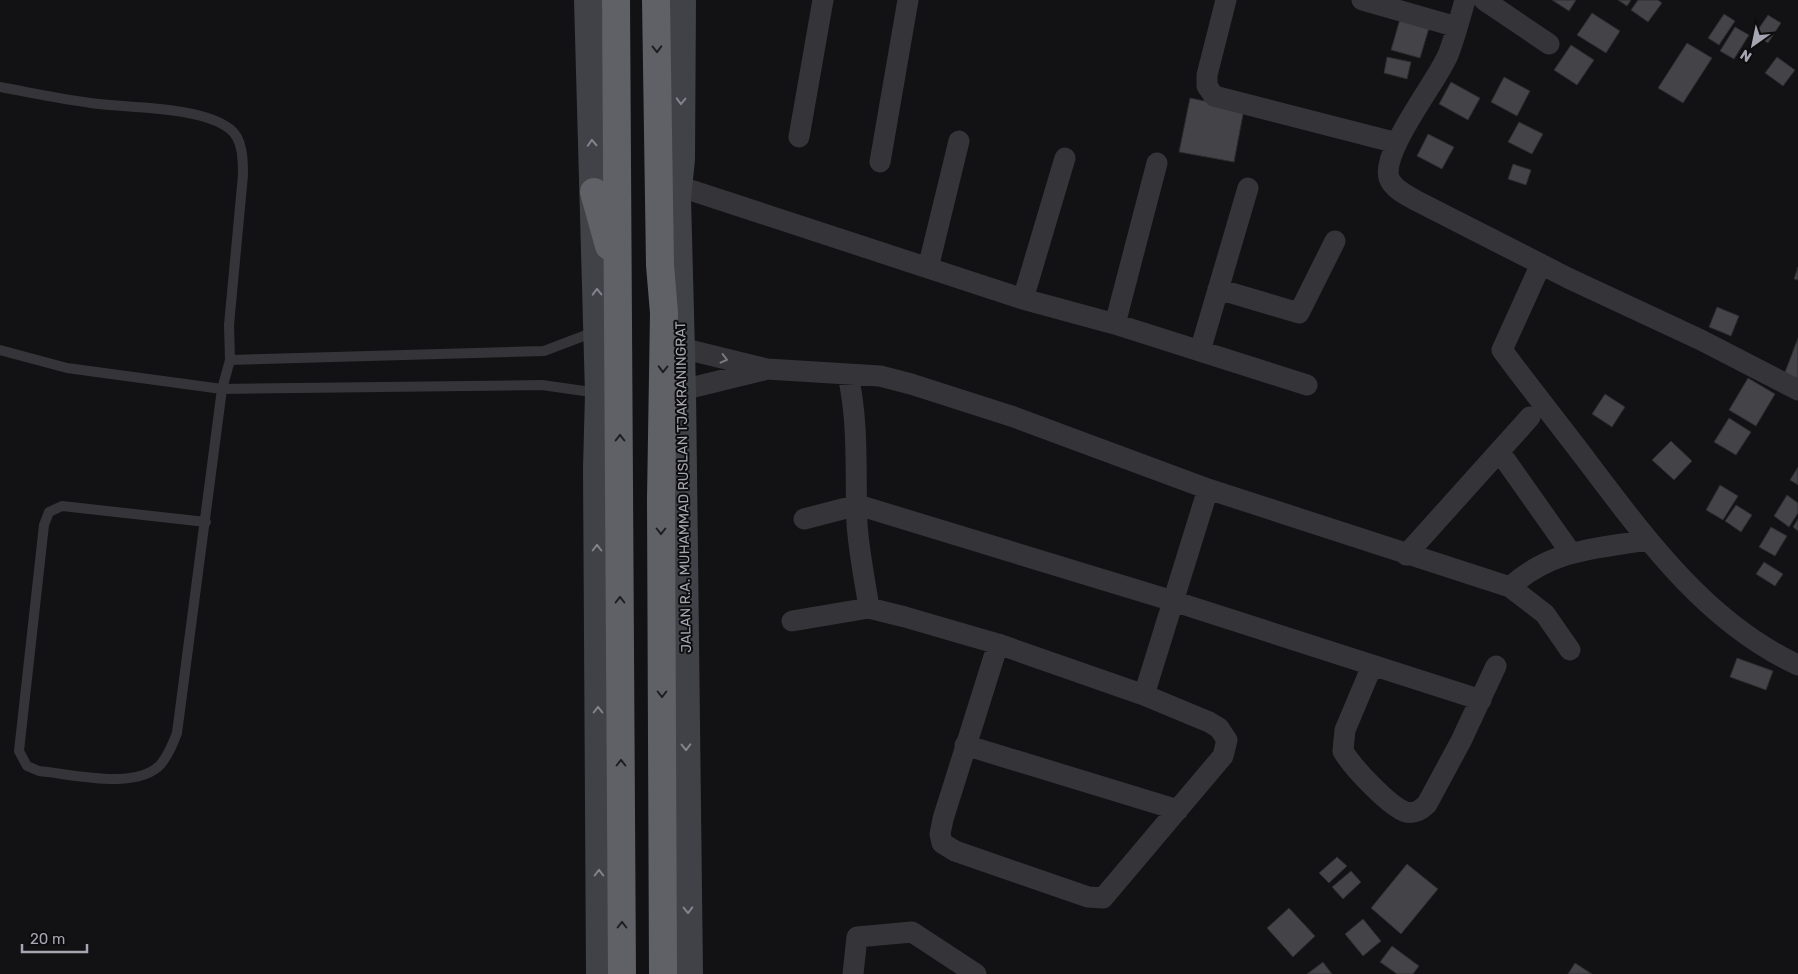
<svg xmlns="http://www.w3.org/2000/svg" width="1798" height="974" viewBox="0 0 1798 974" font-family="Rubik,sans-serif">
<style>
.building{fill:#444448;stroke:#2c2c2e}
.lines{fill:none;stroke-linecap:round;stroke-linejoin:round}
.lane{stroke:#353539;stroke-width:10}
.street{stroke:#353539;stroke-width:21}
.secondary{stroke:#414247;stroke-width:28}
.highway{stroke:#606067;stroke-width:28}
.oneway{stroke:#1e1d20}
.oneway2{stroke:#82838c}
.oneway3{stroke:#787981}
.labels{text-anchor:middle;stroke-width:4;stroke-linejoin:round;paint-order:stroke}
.street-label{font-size:14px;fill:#a5a6b1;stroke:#0d0c0e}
</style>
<rect width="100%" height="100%" fill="#121113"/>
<path class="building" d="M1552 0H1576L1569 11Z
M1618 0H1631L1627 6Z
M1638 0H1658L1662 3 1648 22 1631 10Z
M1592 13 1620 31 1606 53 1577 35Z
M1724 14 1735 21 1719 45 1708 38Z
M1768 15 1781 23 1768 43 1755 34Z
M1400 19 1429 28 1420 58 1391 50Z
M1735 27 1749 35 1734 59 1720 51Z
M1687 43 1712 58 1683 103 1658 88Z
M1571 45 1594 60 1577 85 1554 70Z
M1387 57 1411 62 1407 79 1384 73Z
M1777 57 1795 70 1783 86 1765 73Z
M1504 77 1530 91 1517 116 1491 102Z
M1451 82 1480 98 1468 120 1439 104Z
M1190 98 1244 109 1234 162 1179 152Z
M1519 122 1543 134 1532 154 1508 142Z
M1428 134 1454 147 1442 169 1417 156Z
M1513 164 1531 170 1526 185 1508 179Z
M1798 267V280L1794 279Z
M1717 307 1739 316 1731 336 1709 327Z
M1798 338V386L1782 380Z
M1748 378 1775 394 1756 426 1729 410Z
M1605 394 1625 407 1612 427 1592 414Z
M1729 418 1751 432 1736 455 1714 442Z
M1671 441 1692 461 1674 480 1652 460Z
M1798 467V485L1790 480Z
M1720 485 1738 496 1723 520 1706 510Z
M1787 495 1798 503V513L1789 527 1774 516Z
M1736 505 1752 515 1741 532 1725 521Z
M1798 519V531L1793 527Z
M1771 527 1787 536 1775 556 1759 547Z
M1764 562 1783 574 1775 586 1756 574Z
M1737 658 1773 671 1766 690 1730 677Z
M1337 857 1347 866 1329 883 1319 873Z
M1407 864 1438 889 1401 934 1371 908Z
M1351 871 1361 882 1343 899 1332 887Z
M1289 908 1315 936 1293 957 1267 928Z
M1363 919 1381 941 1363 956 1345 934Z
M1392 946 1419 966 1413 974H1397L1380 962Z
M1323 962 1332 974H1307Z
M1575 963 1592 974H1568Z"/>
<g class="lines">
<path class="lane" d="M0 87C33 93 65 100 99 104 134 108 202 107 230 129 243 139 243 160 243 175L229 325 230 360 222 389 542 385 598 393
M0 350 67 368 222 389 177 733C173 744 168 755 161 764 137 791 72 774 39 771L27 766 19 751 44 525 49 512 62 506 206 522
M230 360 544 351 594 332"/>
<path class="street" d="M1226 0 1207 75V86L1214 96 1397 143
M1362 0 1457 27
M1465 0C1460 18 1455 37 1448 55 1436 83 1381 151 1389 178 1393 189 1407 195 1415 200L1568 278 1701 340 1798 390
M1484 0 1549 44
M799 137 823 0
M880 162 908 0
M678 186 1023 299 1115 324 1307 385
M1541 264 1502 350C1530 388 1559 424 1587 461 1646 539 1707 623 1798 665
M928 268 959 141
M1218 289 1299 313 1335 241
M1023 299 1065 158
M1115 324 1157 163
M681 348 767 369 880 376 911 384 1014 417 1208 489 1510 587 1545 614 1570 650
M1200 351 1248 188
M848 375C859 425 855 473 857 524 859 553 865 581 869 608
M682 390 764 370
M1499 451 1571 553
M804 519 858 505 1173 601 1481 700
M1406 555 1530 417
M1510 587C1552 549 1595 549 1648 540
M792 621 869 608 905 617 998 644 1144 695 1209 722 1219 728 1227 740 1223 756 1103 898 1088 897 955 851 942 843 940 834 943 819 998 644
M1372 666 1345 730 1343 751C1352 767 1390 807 1406 812 1415 814 1421 810 1427 804L1461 741 1496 666
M1144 695 1208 489
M965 745 1178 810
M853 974 857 937 912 932 976 974"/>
<path class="secondary" d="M588 0 599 394 597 468 600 974
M682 0 681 159 677 198 682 390 689 974"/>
<path class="highway" d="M616 0 622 974
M656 0 660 265 664 313 661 499 663 974
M594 192 609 246"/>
</g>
<defs><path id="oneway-chevron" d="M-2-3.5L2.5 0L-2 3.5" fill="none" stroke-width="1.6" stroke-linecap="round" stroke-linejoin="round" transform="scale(1.25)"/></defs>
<g class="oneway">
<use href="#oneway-chevron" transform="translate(657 49) rotate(89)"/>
<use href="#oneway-chevron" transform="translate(663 369) rotate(91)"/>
<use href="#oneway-chevron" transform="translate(620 438) rotate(-90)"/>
<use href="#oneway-chevron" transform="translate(661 531) rotate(90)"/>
<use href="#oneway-chevron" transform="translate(620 600) rotate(-90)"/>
<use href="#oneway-chevron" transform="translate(662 694) rotate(90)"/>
<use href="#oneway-chevron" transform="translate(621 763) rotate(-90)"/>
<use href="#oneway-chevron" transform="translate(622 925) rotate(-90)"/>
</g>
<g class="oneway2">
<use href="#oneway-chevron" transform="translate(681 101) rotate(91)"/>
<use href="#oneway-chevron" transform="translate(592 143) rotate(-93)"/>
<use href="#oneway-chevron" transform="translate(597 292) rotate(-91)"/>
<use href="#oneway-chevron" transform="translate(597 548) rotate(-90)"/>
<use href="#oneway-chevron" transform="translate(598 710) rotate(-90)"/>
<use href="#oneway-chevron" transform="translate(686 747) rotate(89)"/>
<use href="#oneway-chevron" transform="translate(599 873) rotate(-90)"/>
<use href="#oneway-chevron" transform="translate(688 910) rotate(89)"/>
</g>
<use class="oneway3" href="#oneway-chevron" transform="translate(724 359) rotate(14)"/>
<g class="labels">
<g class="street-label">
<text transform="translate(683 487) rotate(-91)" y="5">JALAN R.A. MUHAMMAD RUSLAN TJAKRANINGRAT</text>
</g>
</g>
<g transform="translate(1753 45) rotate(213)" stroke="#0d0c0e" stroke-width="4" paint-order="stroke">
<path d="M0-4L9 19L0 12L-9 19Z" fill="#a5a6b1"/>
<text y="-8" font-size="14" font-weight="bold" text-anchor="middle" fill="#a5a6b1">N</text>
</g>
<path d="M22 944v8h65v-8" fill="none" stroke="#a5a6b1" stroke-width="2.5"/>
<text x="30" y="944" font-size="15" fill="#a5a6b1" stroke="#0d0c0e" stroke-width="4" paint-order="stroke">20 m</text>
</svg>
